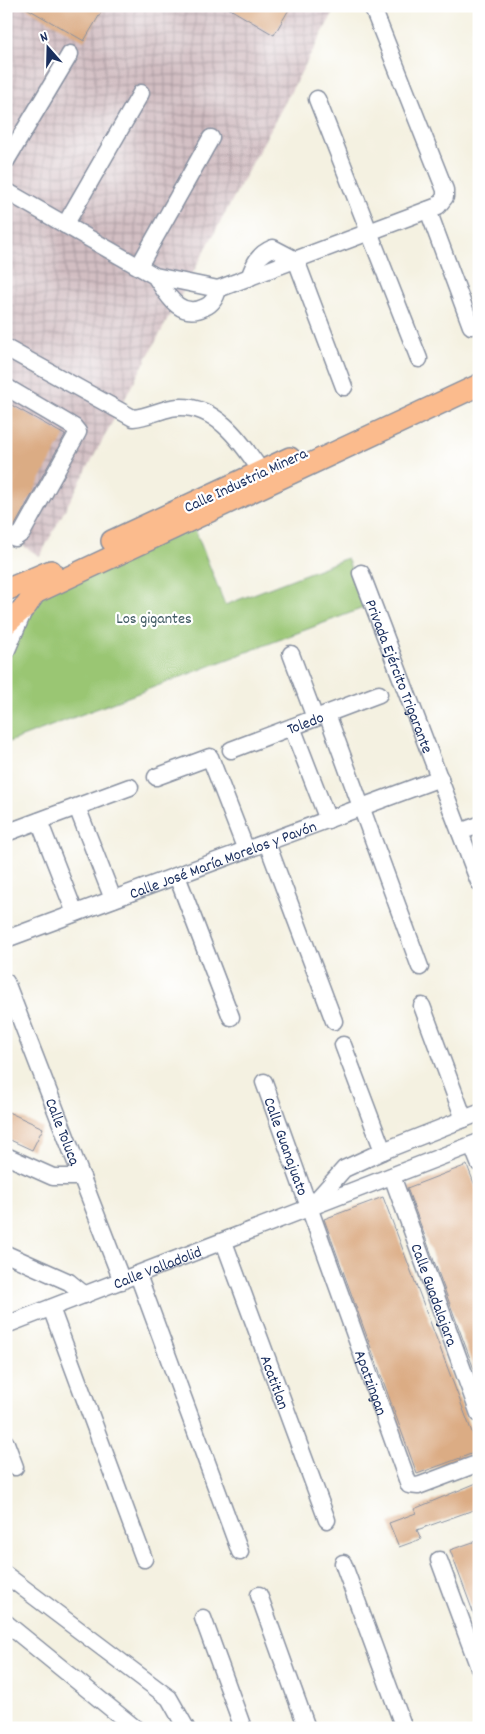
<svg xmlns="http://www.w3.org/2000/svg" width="485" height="1734" viewBox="0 0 485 1734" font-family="Dekko,sans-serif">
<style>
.industrial{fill:url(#industrial-grid)}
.green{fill:#9ac673;stroke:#5a7a68}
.building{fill:#dbac84}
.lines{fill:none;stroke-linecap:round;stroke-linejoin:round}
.minor-casing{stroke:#8890a0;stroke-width:19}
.major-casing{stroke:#8890a0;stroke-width:24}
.minor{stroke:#fff;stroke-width:16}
.major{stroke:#fbbb8d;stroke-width:21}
.labels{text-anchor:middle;stroke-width:4.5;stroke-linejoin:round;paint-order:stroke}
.street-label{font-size:16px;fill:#1b2f5e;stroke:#fff}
.park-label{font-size:16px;fill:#415c64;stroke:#fff}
</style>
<defs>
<pattern id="industrial-grid" width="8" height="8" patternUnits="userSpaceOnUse" patternTransform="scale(1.25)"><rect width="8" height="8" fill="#d2bec2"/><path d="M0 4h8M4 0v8" fill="none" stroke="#aa9ba1"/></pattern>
</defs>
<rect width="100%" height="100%" fill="#fff"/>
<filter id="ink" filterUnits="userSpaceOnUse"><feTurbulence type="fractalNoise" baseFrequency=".02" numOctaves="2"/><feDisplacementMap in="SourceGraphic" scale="10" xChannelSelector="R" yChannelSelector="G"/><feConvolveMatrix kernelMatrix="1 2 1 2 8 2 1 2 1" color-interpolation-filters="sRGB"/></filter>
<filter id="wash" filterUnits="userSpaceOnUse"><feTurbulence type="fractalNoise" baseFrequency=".0096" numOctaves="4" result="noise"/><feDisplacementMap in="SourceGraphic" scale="20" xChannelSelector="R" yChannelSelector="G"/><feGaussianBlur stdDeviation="1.12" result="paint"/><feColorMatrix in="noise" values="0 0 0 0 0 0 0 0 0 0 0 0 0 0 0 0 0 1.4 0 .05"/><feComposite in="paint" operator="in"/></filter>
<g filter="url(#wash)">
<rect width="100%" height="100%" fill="#f4f1e1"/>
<path class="industrial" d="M6 6H337L40 556 6 536Z"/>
<path class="green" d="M194 527 225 605 347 558 366 607 6 743V663L37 596Z"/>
<g id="blocks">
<path class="building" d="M23 6H105L84 41Z
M225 6H291L274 35Z
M6 402 65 435 14 527 6 524Z
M6 1111 43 1128 32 1150 6 1138Z
M467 1165 479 1196 478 1380 407 1188Z
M383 1197 479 1451 417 1474 324 1219Z
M479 1482V1508L417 1530 421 1539 399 1547 389 1523 416 1513 414 1509Z
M479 1540V1624L478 1625 450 1550Z"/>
</g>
</g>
<g filter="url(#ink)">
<use href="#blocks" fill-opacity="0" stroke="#8890a0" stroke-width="1"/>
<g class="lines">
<g class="minor-casing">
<g id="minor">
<path d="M317 99 419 359"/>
<path d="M6 161 70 54"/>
<path d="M6 191 155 276 218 289C216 298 212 304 205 307 179 320 167 294 155 276"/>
<path d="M428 210 471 326"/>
<path d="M65 225 141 93"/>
<path d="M139 266 211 138"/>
<path d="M249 278C254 264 258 254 273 248L296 260 344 387"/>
<path d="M218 289 438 206 445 197V190L372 6"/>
<path d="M6 348 133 418C146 417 158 411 171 408 213 400 241 441 261 471"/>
<path d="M6 387 74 427 78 432 22 533 15 538 6 534"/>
<path id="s1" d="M361 573 479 882"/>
<path d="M6 652 25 608"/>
<path d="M291 654 315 718"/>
<path d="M327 714 420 967"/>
<path d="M292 727 328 820"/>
<path id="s2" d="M231 750 379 694"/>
<path d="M156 777 210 757 246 850"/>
<path d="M77 807 113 899"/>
<path d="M39 821 75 913"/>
<path d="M460 832 479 825"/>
<path d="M6 833 130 787"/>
<path d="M267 843 334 1021"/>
<path d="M177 876 231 1017"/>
<path id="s3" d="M6 939 440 778"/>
<path id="s4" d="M6 982 122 1281"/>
<path d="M422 1006 464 1119"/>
<path d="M343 1045 383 1151"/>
<path id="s5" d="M264 1082 409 1485 418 1486 479 1463"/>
<path d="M472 1145 479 1163"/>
<path d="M6 1156 53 1177H82"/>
<path id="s6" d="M392 1176 479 1414"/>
<path d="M312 1205 344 1169 383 1151 479 1113"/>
<path id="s7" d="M224 1242 327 1520"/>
<path d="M6 1254 69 1282 85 1295"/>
<path d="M138 1275 240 1552"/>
<path d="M51 1308 144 1559"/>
<path id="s8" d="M6 1325 479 1142"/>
<path d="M6 1443 15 1467"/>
<path d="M439 1560 479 1668"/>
<path d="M343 1563 404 1728"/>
<path d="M6 1575 169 1698 186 1728"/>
<path d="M259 1595 307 1728"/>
<path d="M203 1618 243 1728"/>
<path d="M6 1623 135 1728"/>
</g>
</g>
<g class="major-casing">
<path id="major" d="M112 541 290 458
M6 590 51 571
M6 624 26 606 35 593 479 385"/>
</g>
<use href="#minor" class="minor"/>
<use href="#major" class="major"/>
</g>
</g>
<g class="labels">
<g class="street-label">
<text transform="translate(245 479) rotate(-25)" y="6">Calle Industria Minera</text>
<text dy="6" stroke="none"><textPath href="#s1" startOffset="110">Privada Ejército Trigarante</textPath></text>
<text dy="6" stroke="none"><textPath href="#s2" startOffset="79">Toledo</textPath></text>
<text dy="6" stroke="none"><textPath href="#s3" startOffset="231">Calle José María Morelos y Pavón</textPath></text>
<text dy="6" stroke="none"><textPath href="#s4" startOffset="160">Calle Toluca</textPath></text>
<text dy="6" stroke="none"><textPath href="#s5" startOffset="68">Calle Guanajuato</textPath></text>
<text dy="6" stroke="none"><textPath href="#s8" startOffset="162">Calle Valladolid</textPath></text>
<text dy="6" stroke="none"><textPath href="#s6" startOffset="126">Calle Guadalajara</textPath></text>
<text dy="6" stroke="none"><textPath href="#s7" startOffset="149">Acatitlan</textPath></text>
<text dy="6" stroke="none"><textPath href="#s5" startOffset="319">Apatzingan</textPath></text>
</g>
<g class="park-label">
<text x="154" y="623">Los gigantes</text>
</g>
</g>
<rect width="485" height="1734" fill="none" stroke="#fff" stroke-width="25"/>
<g transform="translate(48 48) rotate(340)" stroke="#ffffff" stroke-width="4" paint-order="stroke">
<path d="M0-4L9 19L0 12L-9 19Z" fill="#1b2f5e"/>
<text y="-8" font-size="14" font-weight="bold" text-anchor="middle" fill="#1b2f5e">N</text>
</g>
</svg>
